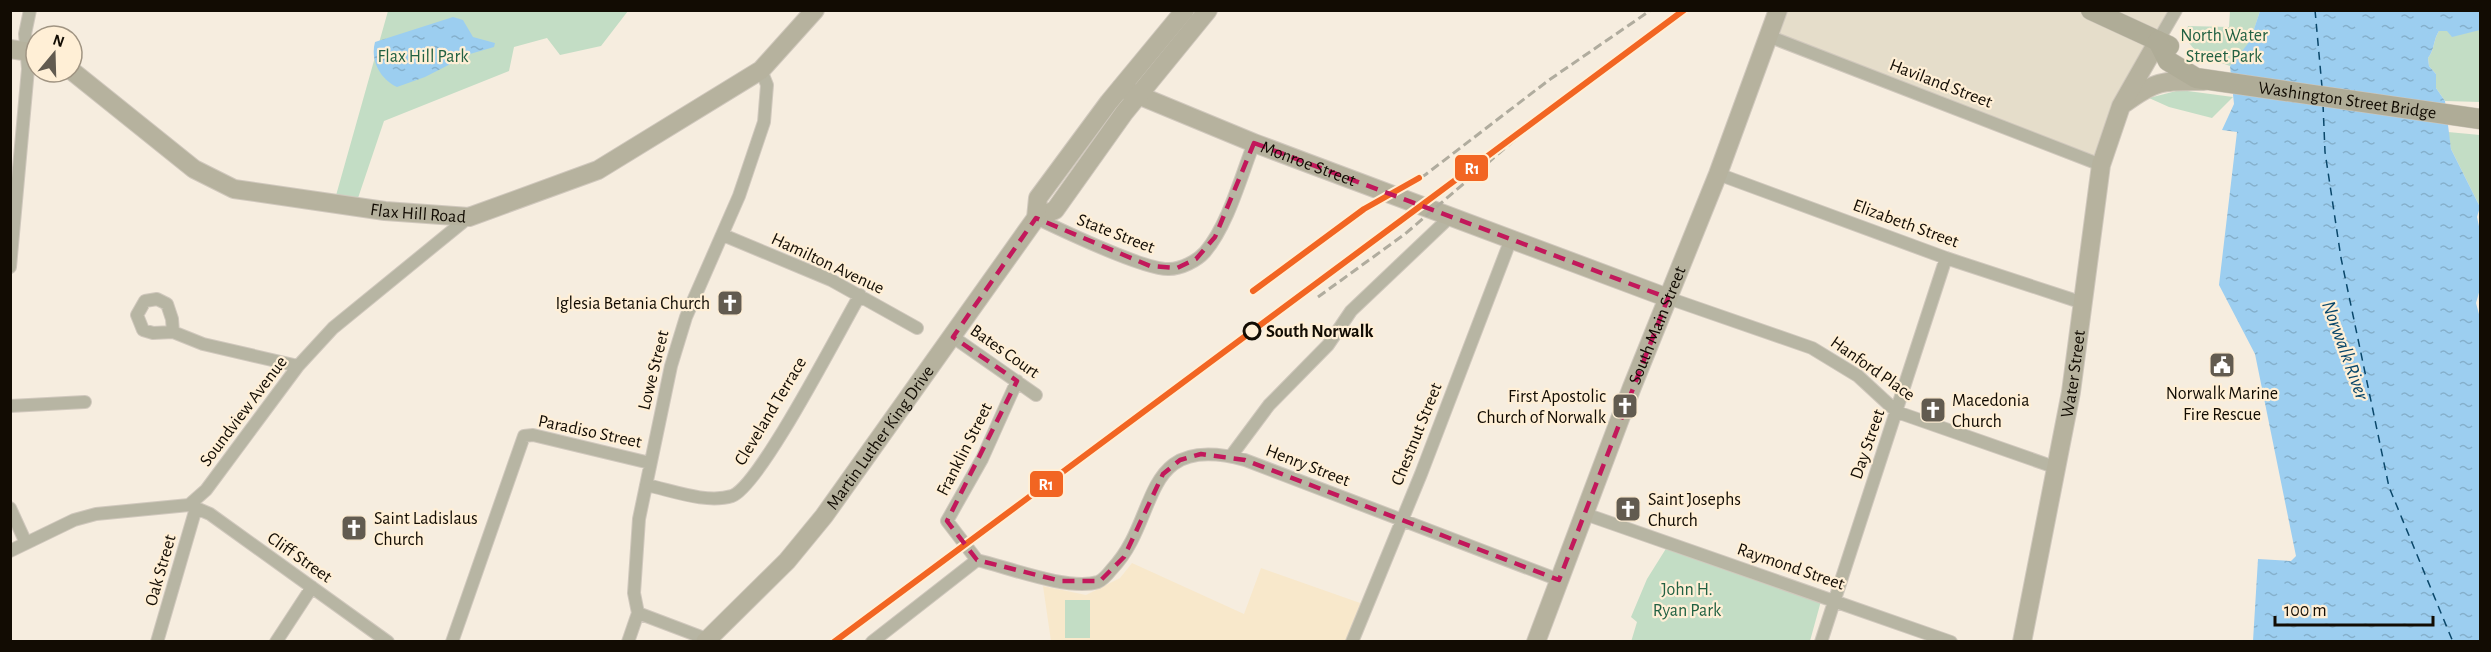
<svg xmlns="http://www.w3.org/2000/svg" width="2491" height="652" viewBox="0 0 2491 652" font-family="'Alegreya Sans',sans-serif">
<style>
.commercial{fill:#e5ddca}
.built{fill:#f8e8cb}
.park{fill:#c3ddc5}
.water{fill:url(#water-ripples)}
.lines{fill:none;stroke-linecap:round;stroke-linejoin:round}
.ferry{stroke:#0a476a;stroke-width:1.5;stroke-dasharray:8 6;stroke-linecap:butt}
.street-casing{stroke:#d0c8bd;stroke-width:14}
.secondary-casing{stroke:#d0c8bd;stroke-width:20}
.primary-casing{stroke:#d0c8bd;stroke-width:21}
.street{stroke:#b7b5a3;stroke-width:12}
.secondary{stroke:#b6b29e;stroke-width:18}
.primary{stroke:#afac97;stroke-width:20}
.rail{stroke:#b0ac9e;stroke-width:3;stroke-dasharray:9 4.5;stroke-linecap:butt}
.rail-1-casing{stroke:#ffefd6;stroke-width:10}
.rail-1{stroke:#f26522;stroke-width:6}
.marked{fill:none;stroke:#c2185b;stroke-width:4.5;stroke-dasharray:12 8;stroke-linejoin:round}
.stop-dot{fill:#ffefd6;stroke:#120c03;stroke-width:3}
.labels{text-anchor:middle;stroke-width:4.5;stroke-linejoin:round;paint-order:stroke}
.park-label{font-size:18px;fill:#226142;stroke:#ffefd6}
.street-label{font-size:18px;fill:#120c03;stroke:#ffefd6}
.poi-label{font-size:18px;fill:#120c03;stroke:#ffefd6;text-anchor:start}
.stop-label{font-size:18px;font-weight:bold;fill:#120c03;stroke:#ffefd6;text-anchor:start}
.water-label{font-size:20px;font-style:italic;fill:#0a476a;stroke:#ffefd6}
.line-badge{stroke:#ffefd6;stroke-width:2}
.badge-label{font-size:16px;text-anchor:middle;font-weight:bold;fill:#fff}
</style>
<defs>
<pattern id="water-ripples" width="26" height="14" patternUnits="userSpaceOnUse" patternTransform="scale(1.5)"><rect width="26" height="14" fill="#9ccef0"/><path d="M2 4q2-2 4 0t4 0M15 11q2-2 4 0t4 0" fill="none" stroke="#85b0cc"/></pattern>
</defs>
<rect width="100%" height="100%" fill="#f6eddf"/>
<path class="commercial" d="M1778 11H2176L2101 165 1768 36Z"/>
<path class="built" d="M1132 563 1244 614 1261 568 1363 604 1348 641H1051L1043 586 1086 595 1120 578Z"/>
<path class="park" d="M388 11H628L601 46 560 55 547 38 514 47 509 71 384 121 357 201 335 199Z
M2230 11H2260L2250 42 2230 66 2199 55 2185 38 2188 26 2229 27Z
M2480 30V102L2445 101 2436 88V74L2429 66 2428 58C2435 49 2433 40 2439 31Z
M2180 90 2233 97 2212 118 2169 107 2149 98Z
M2448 132 2480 135V207L2451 149Z
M1667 547 1821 601 1810 641 1631 642 1637 622 1631 617 1647 579Z
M1065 600H1090V638H1065Z"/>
<path class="water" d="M2260 11H2480V30L2452 37 2447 31H2439C2433 40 2435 49 2428 58L2429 66 2436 74V88L2445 101 2451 149 2480 207 2477 217 2480 231V289L2476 303 2480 318V641H2253L2258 559 2291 561 2296 556 2255 354 2219 285 2237 132 2222 130 2234 104 2230 66 2250 41Z
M453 17 463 20 473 37 495 43 494 47 470 54 425 77 397 87C380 79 370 60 375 42Z"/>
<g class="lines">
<path class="ferry" d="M2315 10 2322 87
M2323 104 2325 152 2341 258 2389 487 2453 642"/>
<g class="street-casing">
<path id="street" d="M1768 36 2101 165
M2158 41 2176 10
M1718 174 1946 258 2083 303
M1036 218C1061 230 1144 270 1169 269 1181 269 1197 261 1205 252 1228 225 1241 176 1254 143
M723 235 831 280 917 328
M10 267 28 69 25 34 30 10
M1668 298 1812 348 1858 376 1897 412 2057 468
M173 332 172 319 167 304 157 299 145 301 137 315 143 330 153 333 173 332 203 344 298 366
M953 337 1036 395
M10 406 85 402
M1231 456 1269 405 1328 345 1351 311 1450 217
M646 485C671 490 706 504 732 496 760 486 840 329 860 295
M189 505 210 514 388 642
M10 508 26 543
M1585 514 1951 642
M10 551 74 520 96 514 189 505 206 490 298 366 333 328 469 217
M977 560C1007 567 1068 591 1098 582 1103 580 1108 574 1112 569 1161 518 1138 431 1245 460L1559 580
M977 560 947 521 982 459 1017 381
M638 613 712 641
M157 642 196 508
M276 642 312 587
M452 642 524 436 533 435 650 463
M628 642 638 613 634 593 639 519 671 366 686 317 739 196 764 122 767 85 761 70
M872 642 977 560
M1352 642 1421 474 1511 239
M1821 642 1946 258"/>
</g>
<g class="secondary-casing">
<g id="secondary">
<path d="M10 49 36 53"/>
<path id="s1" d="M72 71 194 169 234 189 385 211 469 217 598 170 761 70 815 10"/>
<path id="s2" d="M1121 88 1254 143 1668 298"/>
<path d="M2125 103C2158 79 2164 81 2204 81"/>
<path d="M1036 218 1055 210 1124 113 1208 10"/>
<path id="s3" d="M705 642 787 561 824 516 1036 218 1038 198 1109 102 1185 10"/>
<path id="s4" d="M1536 642 1632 387 1718 174 1778 10"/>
<path id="s5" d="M2022 642 2071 392 2101 165 2121 106 2158 41"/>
</g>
</g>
<g class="primary-casing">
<g id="primary">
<path d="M2091 10 2169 46"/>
<path id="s6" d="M2158 41 2168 61 2196 78 2480 119"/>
</g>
</g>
<use href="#street" class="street"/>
<use href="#secondary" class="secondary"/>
<use href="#primary" class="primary"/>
<path class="rail" d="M1253 291 1364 209 1425 175 1549 80 1651 10
M1318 297 1405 234 1547 112"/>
<g class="rail-1-casing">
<path id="rail-1" d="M1253 291 1364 209 1419 178
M834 642 1684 10"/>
</g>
<use href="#rail-1" class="rail-1"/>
</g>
<path class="marked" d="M1254 143 1668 298 1559 580 1245 460 1201 454 1180 460 1163 474 1124 557 1100 581H1061L977 560 947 521 1017 381 953 337 1036 218 1150 266 1177 268 1196 259 1215 237Z"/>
<defs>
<g id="church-square" transform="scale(1.35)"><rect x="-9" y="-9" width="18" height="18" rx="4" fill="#625b50" stroke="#ffefd6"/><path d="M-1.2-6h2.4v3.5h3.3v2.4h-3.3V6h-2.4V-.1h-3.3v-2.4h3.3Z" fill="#fff"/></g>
<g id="civic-square" transform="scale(1.35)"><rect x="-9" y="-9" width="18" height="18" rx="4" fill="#625b50" stroke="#ffefd6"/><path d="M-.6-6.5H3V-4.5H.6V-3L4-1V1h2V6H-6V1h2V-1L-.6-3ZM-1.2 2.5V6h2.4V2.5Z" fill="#fff"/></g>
</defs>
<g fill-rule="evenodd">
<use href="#church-square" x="730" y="303"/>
<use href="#civic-square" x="2222" y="365"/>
<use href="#church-square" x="1625" y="406"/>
<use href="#church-square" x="1933" y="410"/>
<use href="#church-square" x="1628" y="509"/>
<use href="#church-square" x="354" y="528"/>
</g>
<circle class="stop-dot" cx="1252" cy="331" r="8"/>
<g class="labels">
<g class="park-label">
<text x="2224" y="41">North Water<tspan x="2224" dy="21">Street Park</tspan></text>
<text x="423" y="62">Flax Hill Park</text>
<text x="1687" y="595">John H.<tspan x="1687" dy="21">Ryan Park</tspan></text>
</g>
<g class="street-label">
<text transform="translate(1941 83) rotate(21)" y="6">Haviland Street</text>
<text dy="6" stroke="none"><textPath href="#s6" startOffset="208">Washington Street Bridge</textPath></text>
<text dy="6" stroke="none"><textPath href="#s2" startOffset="202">Monroe Street</textPath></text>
<text dy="6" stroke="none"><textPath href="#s1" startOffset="387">Flax Hill Road</textPath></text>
<text transform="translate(1906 223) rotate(20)" y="6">Elizabeth Street</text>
<text transform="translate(1116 233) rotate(21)" y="6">State Street</text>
<text transform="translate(828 263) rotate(25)" y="6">Hamilton Avenue</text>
<text dy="6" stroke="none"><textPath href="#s4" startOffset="339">South Main Street</textPath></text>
<text transform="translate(1005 351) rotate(35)" y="6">Bates Court</text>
<text transform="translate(1873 368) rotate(35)" y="6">Hanford Place</text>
<text transform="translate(653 370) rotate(-76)" y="6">Lowe Street</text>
<text dy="6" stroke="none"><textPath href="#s5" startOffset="273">Water Street</textPath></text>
<text transform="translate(243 411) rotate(-53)" y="6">Soundview Avenue</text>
<text transform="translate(770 411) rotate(-59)" y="6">Cleveland Terrace</text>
<text transform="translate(590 431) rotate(12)" y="6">Paradiso Street</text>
<text transform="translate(1416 434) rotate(-68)" y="6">Chestnut Street</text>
<text dy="6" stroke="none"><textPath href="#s3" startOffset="270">Martin Luther King Drive</textPath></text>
<text transform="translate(1867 444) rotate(-71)" y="6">Day Street</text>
<text transform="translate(964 449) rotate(-63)" y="6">Franklin Street</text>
<text transform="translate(1308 465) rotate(21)" y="6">Henry Street</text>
<text transform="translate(300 557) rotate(35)" y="6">Cliff Street</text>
<text transform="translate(1791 566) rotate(19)" y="6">Raymond Street</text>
<text transform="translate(160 570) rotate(-74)" y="6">Oak Street</text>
</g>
<g class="poi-label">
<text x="710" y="309" text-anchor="end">Iglesia Betania Church</text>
<text x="2222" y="399" text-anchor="middle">Norwalk Marine<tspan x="2222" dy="21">Fire Rescue</tspan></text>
<text x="1606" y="402" text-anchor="end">First Apostolic<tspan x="1606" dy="21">Church of Norwalk</tspan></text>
<text x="1952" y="406">Macedonia<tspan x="1952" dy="21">Church</tspan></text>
<text x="1648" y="505">Saint Josephs<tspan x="1648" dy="21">Church</tspan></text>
<text x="374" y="524">Saint Ladislaus<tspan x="374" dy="21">Church</tspan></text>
</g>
<g class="stop-label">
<text x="1266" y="337">South Norwalk</text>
</g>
<g class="water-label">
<text transform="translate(2346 350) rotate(70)" y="7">Norwalk River</text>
</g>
</g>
<g class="line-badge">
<rect x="1454" y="154" width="35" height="28" rx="6" fill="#f26522"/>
<rect x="1029" y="470" width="35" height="28" rx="6" fill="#f26522"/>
</g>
<g class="badge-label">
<text x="1472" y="174">R1</text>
<text x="1046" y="490">R1</text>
</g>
<rect width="2491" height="652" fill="none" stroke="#120c03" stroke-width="24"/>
<g transform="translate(54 54) rotate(19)"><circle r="28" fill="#ffefd6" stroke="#a09482" stroke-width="1.5"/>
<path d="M0-4.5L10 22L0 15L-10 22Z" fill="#625b50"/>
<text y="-9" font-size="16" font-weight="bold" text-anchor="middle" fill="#120c03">N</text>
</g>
<path d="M2275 616v9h158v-9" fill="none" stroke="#120c03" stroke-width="3"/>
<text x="2284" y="616" font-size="18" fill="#120c03" stroke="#ffefd6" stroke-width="4.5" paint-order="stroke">100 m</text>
</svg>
